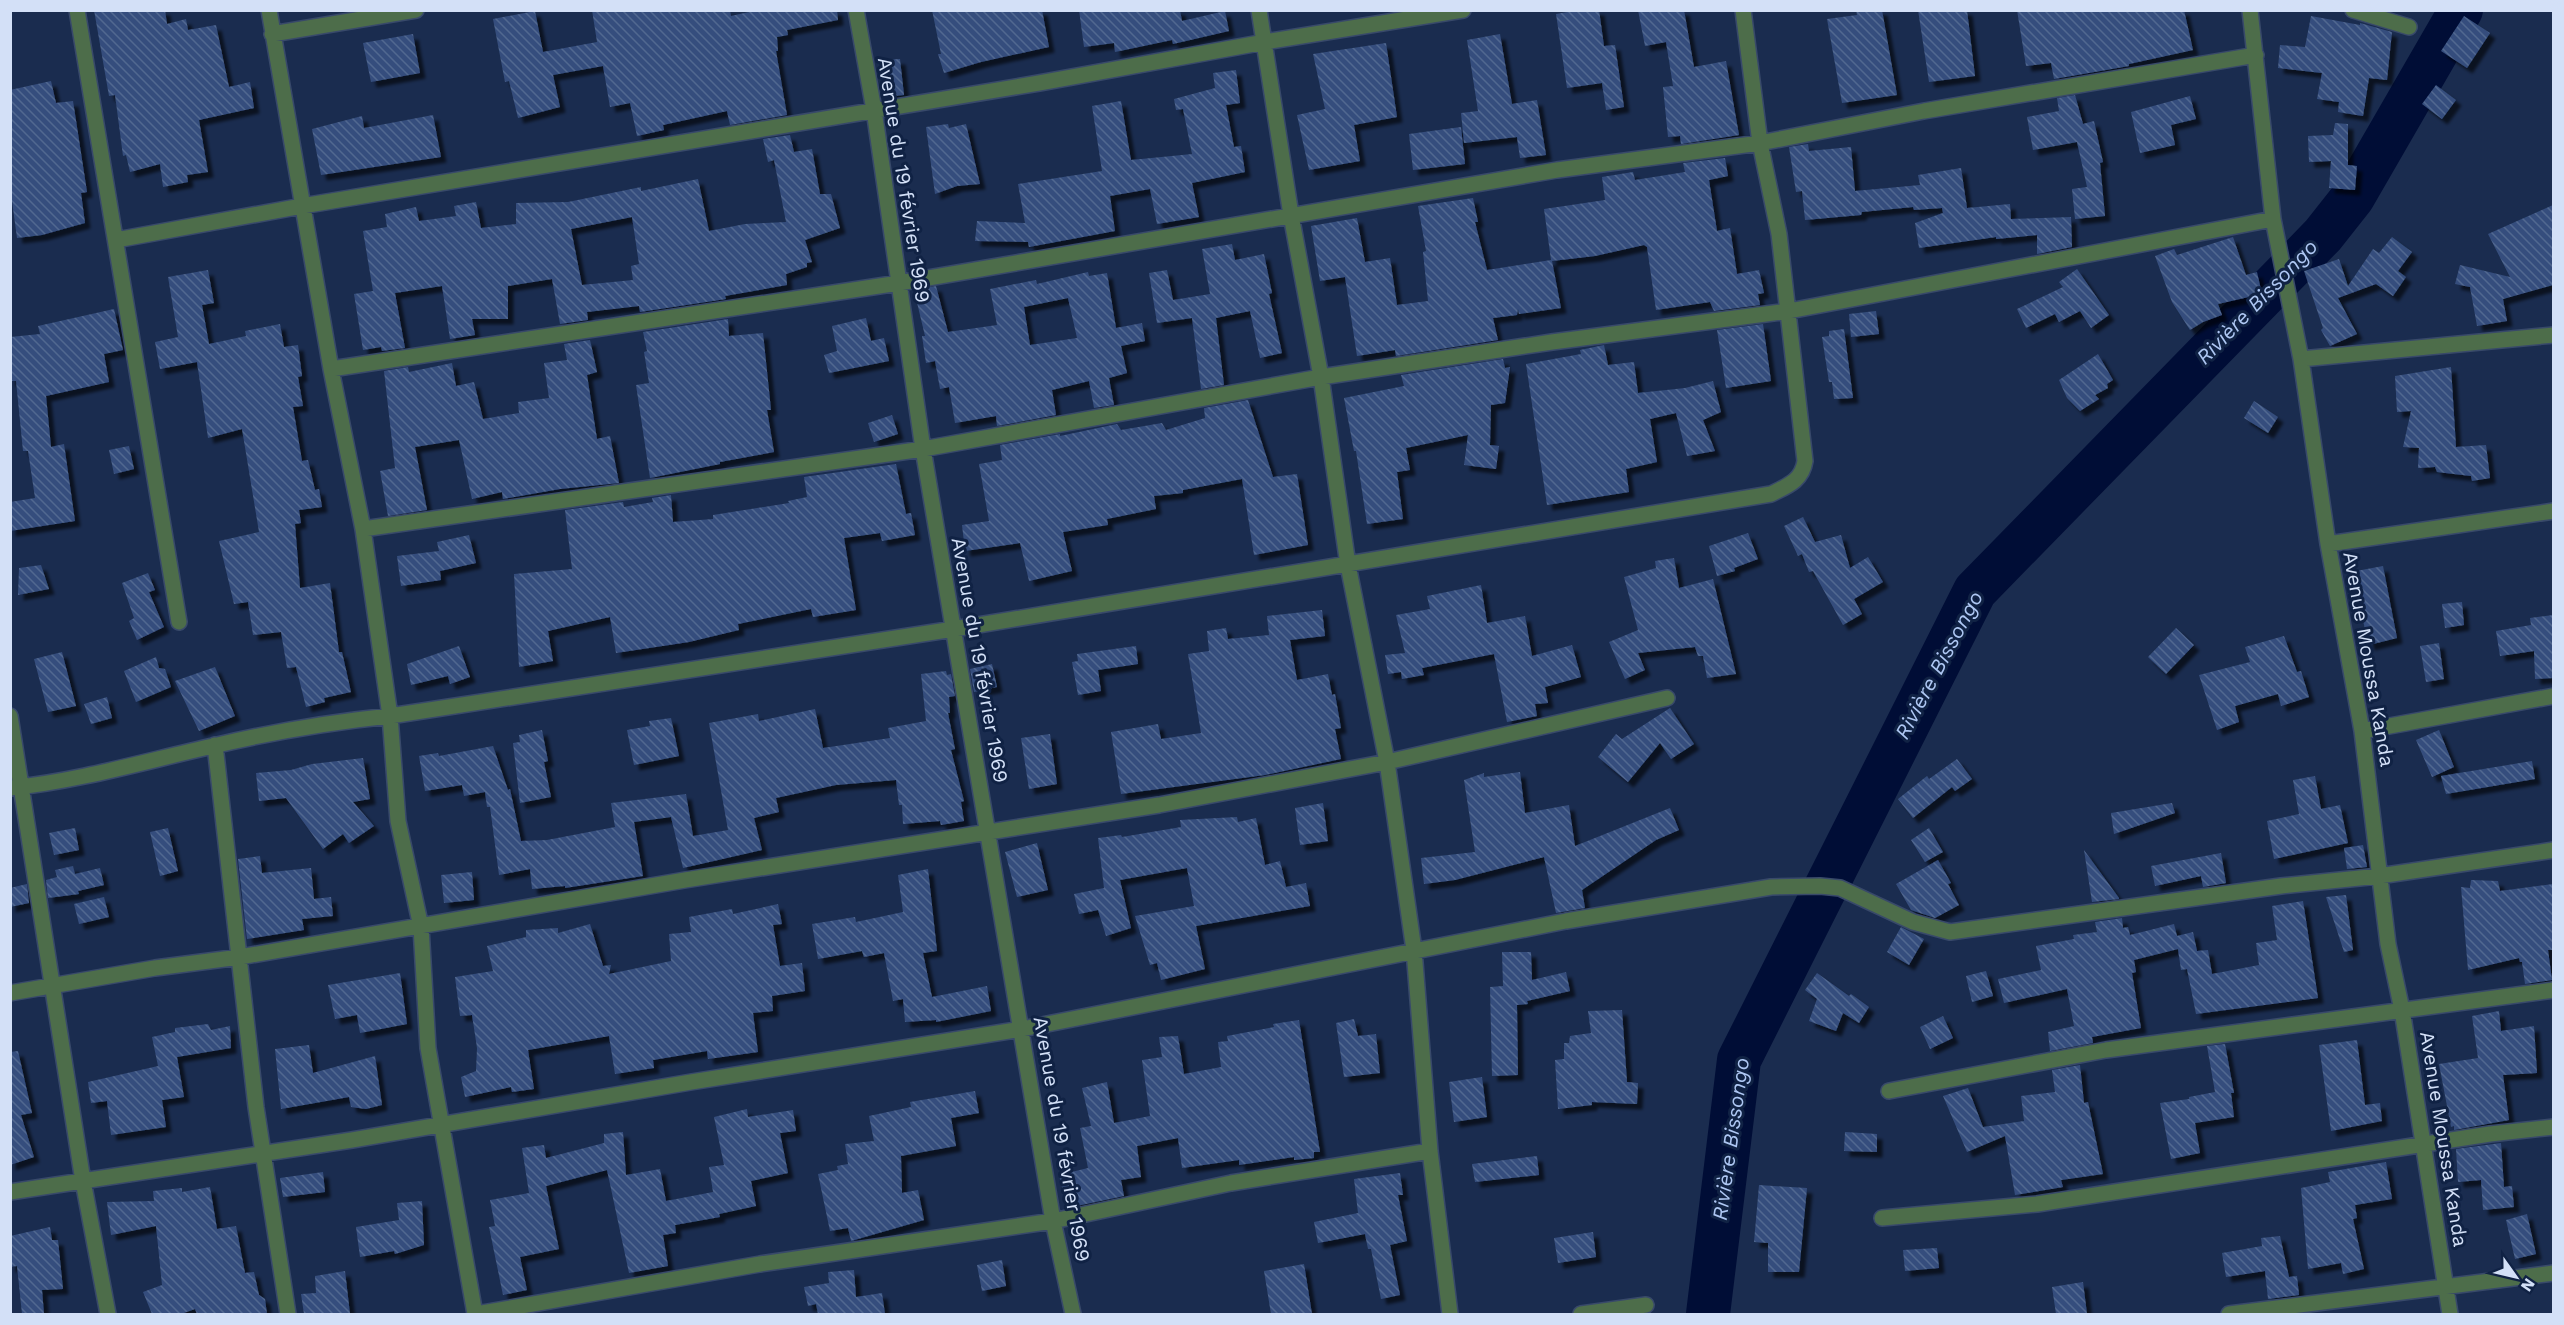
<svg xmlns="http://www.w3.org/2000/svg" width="2564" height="1325" viewBox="0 0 2564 1325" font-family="'Work Sans',sans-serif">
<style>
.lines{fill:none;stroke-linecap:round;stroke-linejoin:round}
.river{stroke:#000d36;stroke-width:44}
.building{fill:url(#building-back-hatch);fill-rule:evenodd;filter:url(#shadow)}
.street-casing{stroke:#38496a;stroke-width:18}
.street{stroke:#4d6d4a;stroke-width:15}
.labels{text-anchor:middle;stroke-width:6;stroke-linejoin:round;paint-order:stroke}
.street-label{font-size:20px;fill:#d3e0f7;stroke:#102244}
.water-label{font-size:21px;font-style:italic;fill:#aec7f3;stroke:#102244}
</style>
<defs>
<pattern id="building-back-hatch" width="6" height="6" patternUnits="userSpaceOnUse" patternTransform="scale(1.5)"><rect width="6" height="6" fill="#354e7d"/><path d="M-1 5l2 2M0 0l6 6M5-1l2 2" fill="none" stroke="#516790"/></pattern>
<filter id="shadow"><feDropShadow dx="5.5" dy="5.5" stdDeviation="1.5" flood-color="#0009"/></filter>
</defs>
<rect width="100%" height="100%" fill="#1a2c4f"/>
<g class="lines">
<path class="river" d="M1708 1314 1739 1060 1975 591 2323 235 2353 197 2461 10"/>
</g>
<path class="building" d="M94 10H165L167 24 186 19 188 30 216 25 229 87 250 82 254 108 199 120 208 172 187 175 188 182 163 187 160 164 130 172 126 155 123 156 115 95 109 96Z
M592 10H730L731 16 758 10H837L838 20 787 30 788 35 777 37 778 51H776L787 115 730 125 727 111 663 125 664 130 637 136 630 103 610 107 603 66 553 75 560 107 518 118 509 81 505 82 493 19 535 11 543 52 597 42Z
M932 10H1042L1049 47 981 62 944 73 938 54H941Z
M1079 10H1180L1182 21 1225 11 1229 31 1173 44 1172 40 1115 52 1114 43 1084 47Z
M1579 10H1599L1604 46 1615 45 1624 107 1606 110 1602 83 1567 88 1556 14Z
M1638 10H1684L1694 67 1726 61 1739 135 1681 144 1680 136 1668 137 1663 87 1673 86 1666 42 1645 46Z
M1856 10H1882L1897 95 1842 103 1827 19 1857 15Z
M1918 10H1967L1975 76 1929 82Z
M2017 10H2184L2193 50 2129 64V66L2054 79 2051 63 2026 66Z
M2311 16 2360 25V23L2392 32 2387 80 2369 78 2363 116 2338 112 2339 102 2317 99 2322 73 2278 68 2280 45 2305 47Z
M2464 16 2490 33 2467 68 2441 51Z
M413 34 420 73 371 82 363 43Z
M1500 34 1512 104 1537 100 1546 155 1520 158 1517 137 1464 143 1461 113 1478 111 1467 40Z
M1386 43 1397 117 1354 125 1360 161 1309 170 1297 115 1325 109 1313 54Z
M900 59 904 95 884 97 880 60Z
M1236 70 1240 103 1226 105 1234 147 1241 146 1245 172 1192 183 1199 217 1157 224 1150 189 1110 196 1115 231 1029 247 1028 242 975 241 977 221 1025 223 1018 184 1102 171 1092 106 1121 101 1131 160 1192 154 1183 109 1176 110 1174 99 1215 88 1213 73Z
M51 81 56 103 73 101 87 192 81 193 85 223 42 235 17 238 10 186V90Z
M2436 85 2456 100 2442 119 2422 104Z
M2075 95 2083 124 2094 121 2103 162 2100 163 2105 216 2075 219 2072 189 2087 187 2077 142 2033 150 2027 117 2059 111 2057 98Z
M2190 96 2196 119 2171 125 2175 145 2140 153 2131 112Z
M433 115 441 157 321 175 312 129 362 116 364 128Z
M2335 123 2348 124V165L2357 166 2355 190 2329 188 2331 161 2309 162 2308 136 2333 135Z
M948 124 949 128 966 124 980 184 957 186 935 194 926 127Z
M1461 127 1465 164 1413 170 1409 134Z
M790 135 794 152 812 149 820 194H831L840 228 805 240 812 262 807 263V267L786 274 787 285 725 296 726 299 640 312 639 306 587 312 588 320 560 324 552 279 508 286V319H472L475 335 450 339 442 286 395 293 405 348 382 351 381 347 363 350 354 294 373 291 363 231 387 227 385 214 416 207 419 221 456 216 454 206 476 202 481 228 516 224V203L568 202 641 187V191L698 179 709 231 745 224 786 222 774 160 768 162 763 139ZM632 217 639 264 631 266 633 280 582 285 571 229Z
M1808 144 1809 151 1851 147 1855 191 1920 185 1918 175 1961 168 1967 208 2010 204 2011 219 2071 217 2072 247 2037 254V235L1996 239V237L1919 248 1915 223 1943 213 1942 208 1914 210 1913 207 1862 212 1861 215 1805 220 1802 191 1796 192 1789 147Z
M1725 158 1728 176 1709 180 1717 231 1730 228 1737 274 1759 270 1764 293 1758 294 1760 305 1714 311 1710 302 1656 310 1647 247 1644 245 1595 256 1552 261 1561 308 1519 314 1518 309 1517 315 1493 318 1498 340 1396 356 1395 350 1357 356 1345 277 1320 281 1311 226 1357 218 1365 262 1390 258 1397 305 1428 301 1423 252 1426 251 1418 206 1473 198 1478 222H1475L1487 270 1551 260 1544 209 1605 200 1602 177 1633 172 1635 180 1685 172 1683 163Z
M2553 205V285L2503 299 2507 321 2477 326 2470 287 2455 284 2460 265 2510 277 2488 234Z
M2233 237 2246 275 2257 272 2262 294 2218 304 2222 315 2203 322 2190 330 2172 302 2155 256 2174 249 2177 255Z
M2392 237 2412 252 2398 271 2406 277 2393 296 2376 284 2338 298 2357 334 2330 346 2321 330 2323 328 2304 271 2339 259 2348 286 2373 249 2379 253Z
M1232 244 1235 260 1264 254 1272 293 1269 294 1282 353 1260 358 1250 311 1216 318 1224 385 1201 389 1192 318 1157 323 1149 273 1167 270 1173 300 1210 294 1202 249Z
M2077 269 2109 315 2091 328 2080 311 2059 322 2055 314 2026 328 2017 309 2063 287 2059 282Z
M208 270 214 303 202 305 209 344 246 336 245 331 280 324 284 347 298 345 302 376 298 377 303 406 293 407 302 461 308 460 315 490 319 489 322 507 299 510 301 523 295 524 300 588 330 583 339 652H342L351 692 324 698 325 702 306 707 296 667 287 668 281 632 253 635 248 602 234 604 219 541 259 532 242 429 208 438 197 362 160 369 155 342 178 337 168 277Z
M1088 272 1089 276 1107 273 1116 328 1142 323 1145 341 1121 346 1127 373 1109 378 1114 405 1094 408 1089 381 1052 390 1056 415 997 426 996 416 955 423 949 387 940 389 935 361 926 363 922 336H925L914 290 936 286 948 332 997 325 990 289 1036 280 1037 284ZM1068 298 1077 338 1030 345 1024 307Z
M114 309 123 350 104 354 109 382 46 396 51 447 64 444 75 521 10 531V502L35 498 28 451H23L16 381H10V337L40 334 38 326Z
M1876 311 1879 334 1851 337 1849 314Z
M866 318 871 341 884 338 889 361 829 373 824 355 837 351 832 326Z
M728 319 729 336 763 333 771 410H767L774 452 720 462V464L650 478 636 385 649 383 644 352 647 351 643 332Z
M1763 324 1771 381 1726 388 1717 330Z
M1844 329 1853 398 1834 399 1832 382H1829L1822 337 1829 336V331Z
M590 340 597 372 587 375 597 439 610 436 619 483 560 489 503 499 502 492 472 499 459 440 415 447 427 510 388 516 380 471 395 468 384 371 408 367 409 372 452 363 456 386 474 382 483 419 519 413 518 402 549 398 544 363 567 360 564 344Z
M1604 345 1608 365 1634 362 1638 393 1685 388 1713 381 1721 412 1703 420 1715 451 1687 456 1676 413 1650 419 1657 462 1626 469 1629 492 1547 505 1526 364 1581 354 1580 350Z
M2098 354 2113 380 2107 384 2108 388 2095 395 2099 399 2080 411 2067 398 2059 380Z
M1503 359 1505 368 1510 367 1505 403 1491 405 1490 445 1499 446 1496 469 1464 465 1468 435 1406 448 1410 470 1397 472 1403 519 1367 524 1356 451H1354L1344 398 1404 386 1401 375Z
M2451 367 2456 447 2486 445 2490 478 2472 481 2471 476 2437 472 2435 467 2418 468 2419 448 2403 447 2411 411 2397 412 2395 376Z
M1248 400 1273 477 1297 474 1308 545 1254 555 1242 479 1183 490V493L1154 496 1156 509 1107 519 1108 525 1063 532 1072 571 1029 581 1020 543 965 551 962 525 989 521 979 464 1002 460 1000 445 1060 434V436L1117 424 1121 430 1162 423 1166 430 1205 418 1204 408Z
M2254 401 2278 417 2268 433 2244 418Z
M892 415 898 434 874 442 868 423Z
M129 446 134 469 114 474 109 450Z
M896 464 906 514 911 513 915 535 882 541 880 533 844 538 856 610 813 617 811 609 738 624 739 630 689 642 616 653 610 617 548 631 553 661 519 667 514 574 572 569 565 510 623 502 624 507 653 502 652 498 671 495 673 522 713 519V515L789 503 788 501 807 497 804 477Z
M1803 517 1815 542 1841 535 1850 568 1868 557 1883 582 1854 599 1862 614 1843 625 1813 571 1809 572 1802 554 1798 556 1784 526Z
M1748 533 1758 559 1734 568 1735 571 1717 576 1709 546Z
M469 535 476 563 440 571 441 580 401 586 397 556 439 551 437 542Z
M1674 558 1679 588 1713 579 1736 674 1707 678 1703 656H1698L1695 647 1638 653 1645 670 1625 679 1609 642 1638 630 1624 577 1656 568 1655 561Z
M41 565 49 589 18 595 19 568Z
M2383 566 2397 638 2369 645 2351 572Z
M148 573 155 590 149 592 164 627 137 640 129 621 134 618 122 583Z
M1481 585 1487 623 1525 616 1532 656 1572 645 1581 677 1545 687 1548 703 1535 704 1537 716 1507 722 1494 654 1422 668 1424 675 1402 679 1401 672 1388 674 1385 655 1405 653 1396 615 1430 609 1427 596Z
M2462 602 2464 625 2445 628 2442 604Z
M1322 610 1325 636 1290 640 1297 680 1328 674 1332 695 1335 694 1341 728 1335 729 1341 759 1265 775 1121 794 1111 732 1158 724 1161 739 1201 733 1188 654 1209 651 1207 631 1226 628 1228 639 1269 635 1267 616Z
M2553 615V678L2535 679 2534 651 2500 656 2496 631 2531 625 2530 618Z
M2176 628 2194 645 2166 674 2148 657Z
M2284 636 2297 672 2301 671 2309 697 2281 706 2278 694 2235 706 2239 722 2217 730 2199 675 2250 662 2245 647Z
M2439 643 2444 679 2426 682 2420 646Z
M459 646 470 677 450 684 448 676 411 685 407 664Z
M1136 646 1138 664 1098 670 1101 691 1078 695 1072 662 1078 661 1077 654Z
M62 652 76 706 48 712 34 659Z
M156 657 159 668 165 669 171 687 136 702 124 671Z
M992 664 997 687 974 692 970 669Z
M215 667 235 716 199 731 175 681Z
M946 671 947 675 951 674 955 696 949 697 950 713H948L955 749 951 750 964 801 961 802 964 821 941 825 940 821 903 824 902 805H899L896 780 836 785 776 798 779 812 754 818 762 850 683 868 671 817 634 822 643 876 565 888V886L532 889 530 869 499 875 490 807H487L485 792 464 796 462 785 425 791 419 756 438 753 439 756 493 746 508 790 510 789 521 841 547 840 615 827 611 803 686 794 693 836 728 830 709 723 758 714 759 721 815 709 823 748 890 738 888 728 926 721 921 674Z
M107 697 112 718 91 724 84 704Z
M1670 708 1694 744 1671 759 1660 743 1628 782 1598 757 1616 734 1622 739Z
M671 718 679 756 634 765 627 730 650 726 649 721Z
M542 730 548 761 544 762 551 797 520 803 513 743 520 742 519 735Z
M2439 730 2454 767 2432 777 2416 740Z
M1050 734 1057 784 1029 789 1021 738Z
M363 758 370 799 353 802 374 826 349 843 343 834 323 849 286 798 259 801 256 773 291 770 312 764Z
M1957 759 1972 779 1955 791 1952 787 1913 818 1898 799 1927 776 1929 779Z
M2532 761 2535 779 2446 794 2441 776Z
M1520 772 1525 813 1569 805 1575 846 1670 808 1679 830 1656 840 1582 890 1585 908 1556 913 1544 857 1455 880 1424 884 1421 858 1475 852 1464 780 1484 773V777Z
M2315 776 2321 809 2340 805 2348 843 2274 859 2267 821 2299 814 2293 780Z
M1323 803 1328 841 1300 845 1295 808Z
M2172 803 2175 813 2114 834 2111 813Z
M1237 817 1238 822 1256 818 1265 865 1280 861 1286 887 1306 883 1310 906 1196 926 1205 969 1161 980 1157 963 1150 965 1135 916 1194 906 1187 868 1120 880 1131 928 1106 936 1098 910 1079 914 1074 894 1104 888 1098 838 1121 835 1122 837 1181 827 1180 820Z
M75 828 79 850 54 855 49 833Z
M168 828 178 871 160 876 150 832Z
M1929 828 1943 852 1925 862 1911 840Z
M1037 843 1048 890 1017 897 1005 852Z
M2363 845 2367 867 2347 869 2344 848Z
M2084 850 2119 898V899L2092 902Z
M2221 853 2226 883 2203 887 2201 876 2155 886 2151 866Z
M260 856 262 873 311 868 314 899 331 897 333 916 302 919 304 930 247 939 238 859Z
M1938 860 1951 883 1948 884 1959 905 1935 918 1911 910 1896 884Z
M73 866 75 874 100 868 104 885 78 891 79 894 48 898 46 880 57 877 55 870Z
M928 869 937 951 923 953 932 997 987 986 991 1011 936 1022V1020L905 1022 903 999 893 1001 884 953 864 957 862 951 818 959 812 924 855 917 856 922 903 912 898 875Z
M472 872 474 900 444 903 441 875Z
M2471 880 2498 881 2500 891 2553 884V950H2548L2552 980 2525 984 2522 962H2520L2519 958 2468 970 2461 887 2470 888Z
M27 884 29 903 10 907V888Z
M2346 895 2353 950 2344 952 2326 897Z
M104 897 109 917 79 924 74 904Z
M2303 901 2318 998 2196 1014 2187 969 2181 970 2178 949 2134 960 2136 972 2132 973 2141 1028 2092 1037 2093 1043 2050 1051 2048 1032 2074 1026 2067 989 2004 1003 1998 979 2041 970 2036 946 2074 939 2073 935 2097 932 2095 922 2122 918 2123 928 2128 927 2130 935 2174 924 2177 936 2193 932 2197 951 2208 950 2212 974 2259 965 2256 943 2277 940 2272 906Z
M778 904 782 924 773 925 780 966 802 963 805 991 772 996 773 1011 753 1013 758 1052 708 1059 707 1051 653 1060 654 1068 615 1074 609 1036 528 1050 534 1089 512 1092 511 1087 465 1097 461 1077 476 1071 477 1048 472 1015 460 1016 455 977 493 971 487 946 526 937V930L558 928V933L590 924 603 966 611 965 609 974 671 961 669 934 691 932 689 917 732 909 733 914Z
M1901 927 1924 939 1909 965 1887 952Z
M1502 952H1531L1532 980 1566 972 1570 991 1527 1001 1528 1004 1517 1005 1518 1075 1492 1076 1490 987 1503 986Z
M1986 971 1993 996 1972 1002 1966 976Z
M400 973 407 1024 360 1033 357 1015 335 1019 328 985Z
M1817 973 1849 996 1851 994 1869 1007 1859 1023 1843 1013 1836 1031 1809 1021 1817 999 1805 990Z
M1622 1010 1627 1082 1638 1083 1637 1104 1592 1102V1105L1558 1109 1555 1060 1564 1059V1043H1569L1570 1036 1591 1033 1588 1011Z
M2499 1011 2501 1031 2534 1026 2537 1073 2503 1075 2509 1120 2454 1130V1126L2451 1127 2439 1064 2478 1058 2472 1016Z
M1943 1016 1953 1038 1930 1049 1920 1027Z
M1354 1019 1358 1036 1376 1034 1380 1073 1344 1077 1336 1023Z
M1299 1020 1320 1152H1314V1158L1294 1160V1157L1239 1165V1160L1182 1168 1178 1138 1137 1146 1141 1177 1121 1180 1124 1196 1067 1208 1059 1175 1088 1168 1080 1128 1091 1126 1082 1088 1107 1082 1114 1123 1150 1116 1142 1060 1162 1057 1159 1037 1178 1036 1184 1074 1221 1067 1218 1042 1228 1041 1227 1036 1274 1027 1273 1024Z
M208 1024 211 1030 230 1026 231 1048 177 1057 184 1097 162 1100 166 1127 111 1135 107 1101 91 1103 88 1082 158 1066 152 1037 175 1032V1028Z
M2357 1040 2365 1105 2380 1103 2382 1121 2331 1131 2319 1045Z
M2225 1044 2234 1093H2231L2234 1117 2195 1123 2200 1153 2171 1159 2160 1103 2189 1099V1097L2215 1092 2207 1046Z
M309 1045 313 1073 375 1056 382 1105 366 1109 351 1107 349 1097 281 1109 275 1049Z
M18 1051 32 1113 21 1115 34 1157 10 1165V1052Z
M2080 1065 2084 1103 2088 1102 2103 1174 2061 1180 2063 1187 2015 1195 2005 1136 1967 1152 1943 1096 1968 1088 1983 1127 2024 1121 2021 1096 2055 1092 2052 1070Z
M1482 1077 1487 1117 1454 1122 1449 1082Z
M975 1091 979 1113 951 1118 956 1146 901 1156 902 1193 918 1190 924 1220 851 1241 848 1228 830 1231 818 1174 838 1170 837 1166 848 1164 845 1144 874 1141 869 1116 911 1107 910 1102Z
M747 1109 748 1117 793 1110 796 1131 780 1133 788 1173 751 1181 756 1206 719 1214 720 1217 675 1225 676 1233 663 1235 668 1266 629 1273 607 1170 546 1186 559 1249 520 1257 527 1290 503 1295 489 1227 495 1226 490 1200 529 1193 522 1148 544 1145 546 1158 604 1143V1134L623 1132 626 1175 660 1169 666 1201 713 1192 709 1167 724 1165 714 1117Z
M1845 1132 1877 1134V1152L1844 1151Z
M2501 1143 2504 1187 2512 1186 2514 1207 2483 1210 2481 1180 2458 1182 2456 1149Z
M1537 1156 1539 1175 1475 1182 1472 1164Z
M2386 1162 2392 1199 2355 1205 2357 1218 2353 1219 2364 1269 2343 1274 2341 1263 2308 1269 2301 1188 2330 1182 2328 1172Z
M323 1172 325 1192 283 1197 280 1178Z
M1400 1173 1403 1195H1398L1407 1241 1390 1245 1400 1295 1381 1299 1371 1249H1368L1365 1234 1318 1243 1314 1222 1358 1213 1354 1179Z
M1759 1185 1807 1188 1799 1272H1768V1243L1754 1242Z
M210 1187 217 1229 236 1226 245 1273 254 1272 259 1295 265 1299 267 1314H197L195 1309 181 1314H152L143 1292 162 1285 156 1226 111 1235 107 1202 154 1201 153 1191 182 1188V1192Z
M422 1201 424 1245 395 1254 394 1251 360 1257 356 1227 399 1220 397 1203Z
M2527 1214 2536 1254 2515 1259 2506 1220Z
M50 1227 52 1240H58L63 1289 42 1290 44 1314H22L17 1266 10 1267V1236Z
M1593 1232 1596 1257 1558 1263 1554 1238Z
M2280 1236 2289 1277 2297 1276 2299 1295 2268 1299 2265 1271 2226 1277 2222 1253 2262 1246 2261 1238Z
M1937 1248 1939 1268 1905 1271 1903 1250Z
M1002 1260 1006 1286 982 1291 977 1265Z
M1304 1264 1312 1314H1271L1264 1271Z
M854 1270 856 1297 882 1293 885 1314H818L816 1304 808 1306 804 1287 829 1283 828 1272Z
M345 1271 350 1314H304L301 1294 316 1293 315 1276Z
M2083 1282 2087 1314H2056L2052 1287Z"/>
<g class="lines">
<g class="street-casing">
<path id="street" d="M77 10 179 622
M269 10 331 369 363 529 390 716 398 821 421 927 428 1048 475 1314
M856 10 874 110 923 449 1053 1221 1073 1314
M1259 10 1291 215 1321 377 1348 565 1387 762 1414 950 1430 1151 1450 1314
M2250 10 2273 219 2301 359 2328 544 2362 731 2388 944 2402 1010 2450 1314
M2353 10 2409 27
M272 34 416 10
M116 240 302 206 1039 83 1265 42 1463 10
M2301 359 2554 335
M331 369 899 283 1557 170 1760 143 1924 111 2256 55
M363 529 923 449 1321 377 1552 342 1789 311 2273 219
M2328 544 2554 511
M10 716 83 1181 108 1314
M2362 731 2554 696
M215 745 256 1107 288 1314
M10 788C79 781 146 761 213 746 272 732 331 722 390 716L954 629 1771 494C1787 486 1802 481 1805 461L1779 234 1760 143 1743 10
M10 993 155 968 240 957 685 880 1159 805 1387 762 1667 698
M1889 1091 2106 1050 2554 990
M10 1192 352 1140 691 1082 1022 1029 1566 921 1771 887 1820 886 1840 888 1913 922 1950 932 2281 886 2379 876 2554 850
M1882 1218 2037 1204 2490 1134 2554 1127
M476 1314 760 1264 1053 1221 1231 1183 1430 1151
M1581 1314 1646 1305
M2229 1314 2554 1273"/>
</g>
<use href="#street" class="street"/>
</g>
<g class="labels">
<g class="street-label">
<text transform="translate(904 180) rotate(81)" y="7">Avenue du 19 février 1969</text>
<text transform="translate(2369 659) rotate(80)" y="7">Avenue Moussa Kanda</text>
<text transform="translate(980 660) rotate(80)" y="7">Avenue du 19 février 1969</text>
<text transform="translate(1062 1139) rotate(80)" y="7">Avenue du 19 février 1969</text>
<text transform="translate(2444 1139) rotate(81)" y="7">Avenue Moussa Kanda</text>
</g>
<g class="water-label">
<text transform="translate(2257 302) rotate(-46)" y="7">Rivière Bissongo</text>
<text transform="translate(1939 665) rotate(-62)" y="7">Rivière Bissongo</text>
<text transform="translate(1731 1139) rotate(-82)" y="7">Rivière Bissongo</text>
</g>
</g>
<rect width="2564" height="1325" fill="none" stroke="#d3e0f7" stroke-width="24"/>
<g transform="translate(2516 1277) rotate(124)" stroke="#102244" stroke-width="4.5" paint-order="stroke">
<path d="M0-4.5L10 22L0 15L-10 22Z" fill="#d3e0f7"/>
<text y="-9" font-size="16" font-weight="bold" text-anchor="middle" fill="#d3e0f7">N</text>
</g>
</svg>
